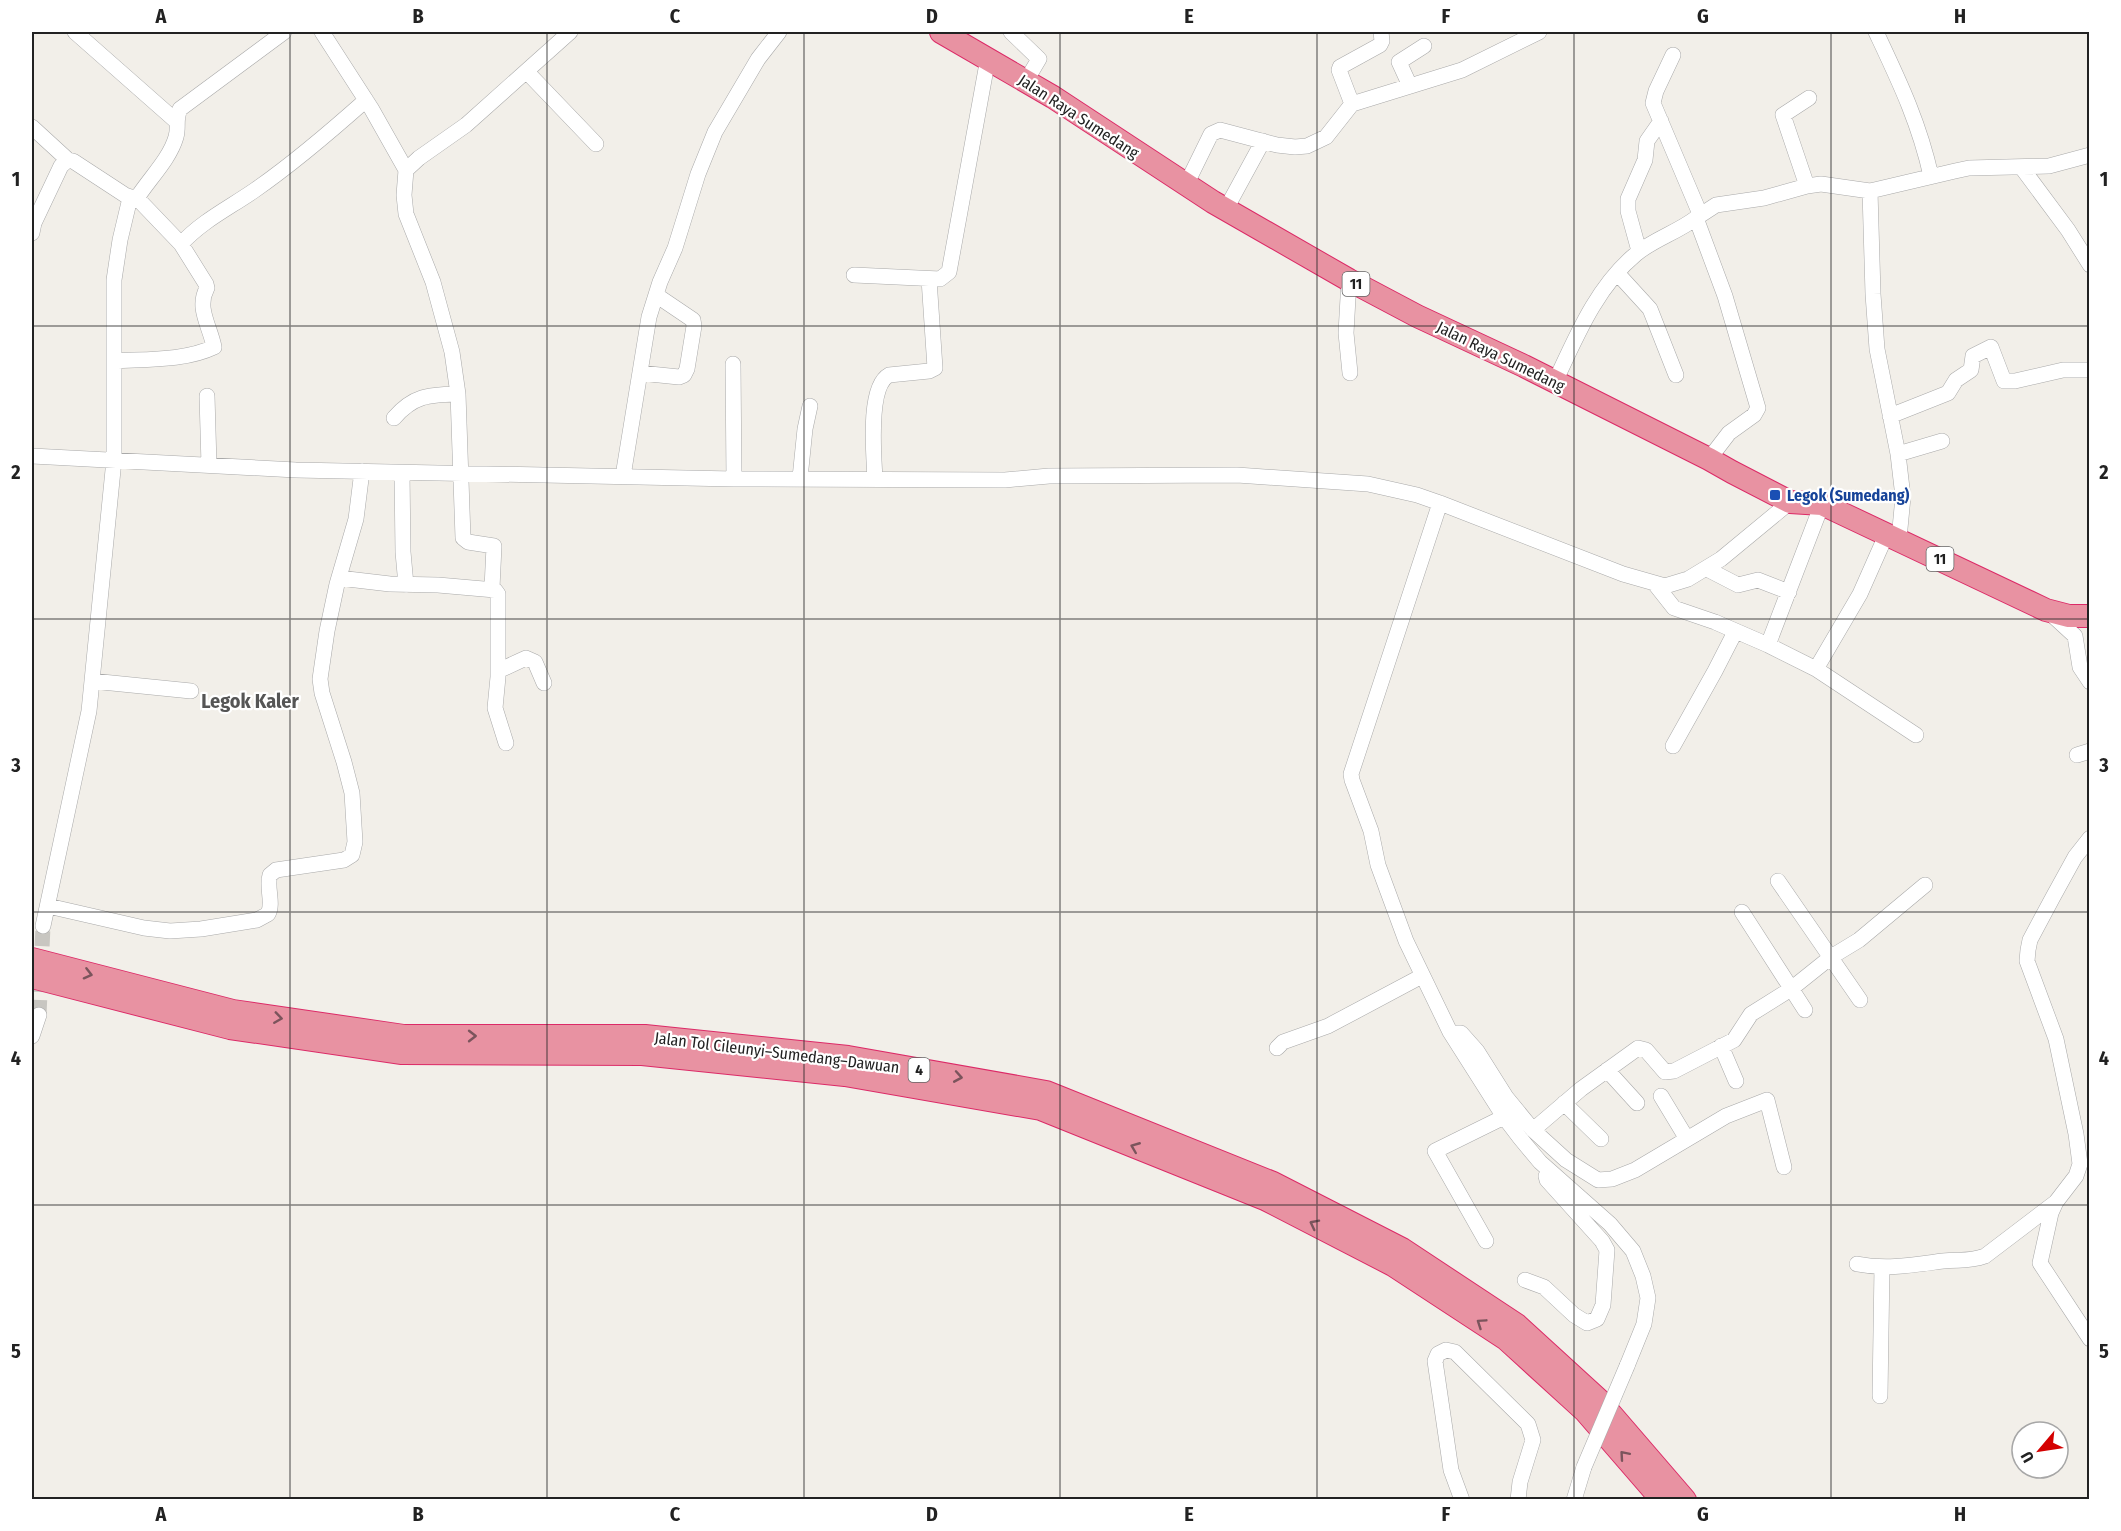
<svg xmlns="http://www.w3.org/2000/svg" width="2121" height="1531" viewBox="0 0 2121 1531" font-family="'Fira Sans Condensed',sans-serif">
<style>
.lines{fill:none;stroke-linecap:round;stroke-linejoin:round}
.minor-tunnel{stroke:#c8c6c1;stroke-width:15;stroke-dasharray:15 8;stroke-linecap:butt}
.minor-casing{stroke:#a9a9a9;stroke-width:16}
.highway-casing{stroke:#dc2a67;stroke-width:24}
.minor{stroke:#fff;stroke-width:15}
.highway{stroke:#e892a2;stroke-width:22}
.minor-bridge-casing{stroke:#a9a9a9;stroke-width:16;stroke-linecap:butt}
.minor-bridge{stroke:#fff;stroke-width:15}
.oneway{stroke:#7b545c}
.grid{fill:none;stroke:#222;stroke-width:1.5;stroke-opacity:0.55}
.transit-dot{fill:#1a4fb4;stroke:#fff;stroke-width:2}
.labels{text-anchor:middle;stroke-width:4.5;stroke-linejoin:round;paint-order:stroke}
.shield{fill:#fff;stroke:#646464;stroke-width:1.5}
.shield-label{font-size:15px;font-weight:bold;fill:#222}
.street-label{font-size:16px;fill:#222;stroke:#fff}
.transit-label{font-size:16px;font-weight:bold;fill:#164399;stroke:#fff;text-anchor:start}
.quarter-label{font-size:20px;font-weight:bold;fill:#555;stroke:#fff}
.neatline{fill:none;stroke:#222;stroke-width:2}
.grid-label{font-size:20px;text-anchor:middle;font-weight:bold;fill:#222}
</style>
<rect width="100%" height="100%" fill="#f2efe9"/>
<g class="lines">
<path class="minor-tunnel" d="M39 1015 43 926"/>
<g class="minor-casing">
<path id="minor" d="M75 32 176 121
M322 32 371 108 406 170
M1011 32 1039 59 1026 81
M1876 32C1899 81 1919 122 1931 176
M1673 55 1656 91 1653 103 1700 214
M527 72 596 144
M1410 86 1399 62 1424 46
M1352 104 1339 70 1340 67 1380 45 1382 41 1381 32
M32 127 68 160
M2022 168 2068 230 2090 265
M1186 185 1211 134 1220 130 1277 145 1295 147 1307 146 1326 137 1352 104 1462 70 1539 32
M1807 186 1783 115 1809 98
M1870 191 1873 294 1877 349 1898 454 1903 497 1899 539
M136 197 181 244
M1226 209 1263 141
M1696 218 1716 205 1764 198 1807 186 1821 184 1870 191 1955 171 1969 168 2049 166 2090 155
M32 233 34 223 61 166 68 160 73 161 125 195 134 198 139 195C151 177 170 158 176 137 179 127 175 120 180 109L284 32
M1639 251 1628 211V199L1645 160 1647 141 1661 121
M1618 274 1650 309 1676 375
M854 275 940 279 949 272 988 58
M1349 280 1346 333 1350 373
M114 361C145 359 185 361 214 347 210 326 196 308 207 288L206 284 181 244C202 221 229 208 255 190 294 163 330 132 366 100
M733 364 734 479
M640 373 679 377 684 375 687 369 694 326 693 320 656 295
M1555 382C1576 337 1597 286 1636 254 1654 239 1678 232 1696 218L1725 296 1758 408 1754 415 1729 433 1709 459
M207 396 209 465
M1890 416 1948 393 1956 380 1971 370 1973 356 1991 347 2004 381H2015L2063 370H2090
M394 418C414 395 429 395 458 394
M1898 454 1942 441
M32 456 296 470 734 479 1005 480 1049 476 1237 475 1368 484 1417 495 1440 503 1623 574 1665 586 1688 579 1721 559 1790 502
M402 473 403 552 406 585
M623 476 649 317 660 282 675 248 698 174 715 132 758 59 779 32
M800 478 805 429 810 406
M875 479C874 456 867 387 889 375L929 371 935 368 929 279
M1440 503 1351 774 1352 780 1371 831 1378 865 1406 941 1450 1032 1504 1117 1520 1138 1540 1162 1610 1224 1633 1251 1643 1276 1648 1298 1644 1324 1627 1366
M1707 569 1738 585 1758 580 1789 592
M339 578 390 584 438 585 495 590 498 594V677L495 708 506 743
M1655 584 1674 608 1715 622 1768 645 1816 669 1916 735
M492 588 494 546 468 542 463 538 458 394 452 352 433 282 406 214 404 195 406 170 419 158 466 125 570 32
M2050 613 2075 636 2080 667 2090 682
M1768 645 1822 504
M1816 669 1860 594 1887 533
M498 671 526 658 535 662 544 683
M92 681 191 691
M1673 746 1715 671 1735 632
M2077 755 2090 751
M2090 838 2075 857 2053 897 2030 940 2028 950 2027 961 2056 1039 2076 1134 2080 1164 2076 1176 2056 1202 2051 1213 2040 1263 2090 1339
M1778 881 1860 1000
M48 906 144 928 170 931 201 929 257 920 268 914C274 903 266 887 270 875L276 870 344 860 352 855 355 842 352 793 344 762 322 693 320 679 327 631 337 584 356 519 362 471
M1742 912 1805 1010
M43 926 89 711 114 460V280L120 240 130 198
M1457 1033H1461L1477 1051 1506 1097 1533 1130 1566 1160 1598 1180 1612 1179 1635 1170 1726 1116 1767 1100 1784 1167
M32 1036 39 1015
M1721 1046 1736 1081
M1277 1048 1283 1042 1328 1026 1422 976
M1607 1070 1637 1103
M1661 1096 1687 1139
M1564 1103 1601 1139
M1533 1130 1581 1089 1638 1048 1646 1050 1665 1072 1674 1071 1734 1040 1751 1014 1791 989 1831 957 1859 940 1925 885
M1486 1241 1435 1151 1504 1117
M1857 1264C1887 1270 1913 1265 1943 1261 1959 1259 1968 1262 1985 1256L2056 1202
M1525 1280 1544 1287 1574 1315 1587 1323 1597 1319 1603 1305 1607 1250 1602 1241 1547 1180 1546 1176
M1880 1396 1882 1267
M1462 1500 1451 1470 1435 1361 1438 1354 1446 1350 1455 1352 1528 1424 1533 1440 1520 1482 1518 1500
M1574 1500 1584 1467"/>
</g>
<g class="highway-casing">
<path id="highway" d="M941 32 1053 97 1213 202 1349 280 1417 316 1524 366 1709 459 1732 472 1790 502 1822 504 2046 610 2069 616H2090
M32 959 233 1011 404 1036H645L848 1057 1046 1092 1273 1183 1402 1249 1517 1325 1598 1399 1685 1500
M32 977 230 1028 402 1053 642 1054 845 1075 1041 1109 1265 1199 1393 1265 1506 1339 1585 1411 1662 1500"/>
</g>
<use href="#minor" class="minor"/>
<use href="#highway" class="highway"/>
<g class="minor-bridge-casing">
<path id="minor-bridge" d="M1584 1467 1627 1366"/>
</g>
<use href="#minor-bridge" class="minor-bridge"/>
</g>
<defs><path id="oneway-chevron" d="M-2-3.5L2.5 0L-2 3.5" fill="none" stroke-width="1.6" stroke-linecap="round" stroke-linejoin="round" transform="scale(1.5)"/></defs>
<g class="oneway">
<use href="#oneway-chevron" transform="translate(88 974) rotate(14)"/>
<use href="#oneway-chevron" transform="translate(278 1018) rotate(8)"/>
<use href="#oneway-chevron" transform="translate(472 1036)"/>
<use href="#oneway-chevron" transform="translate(958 1077) rotate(10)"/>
<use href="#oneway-chevron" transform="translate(1135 1147) rotate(-158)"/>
<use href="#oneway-chevron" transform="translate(1314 1224) rotate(-153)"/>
<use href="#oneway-chevron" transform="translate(1481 1323) rotate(-146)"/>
<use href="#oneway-chevron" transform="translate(1624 1455) rotate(-131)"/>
</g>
<path class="grid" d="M290 32V1500M547 32V1500M804 32V1500M1060 32V1500M1317 32V1500M1574 32V1500M1831 32V1500M32 326H2090M32 619H2090M32 912H2090M32 1205H2090"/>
<rect class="transit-dot" x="1769" y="489" width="12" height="12" rx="3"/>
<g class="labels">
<g class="shield">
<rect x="1342.5" y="272" width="27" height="24" rx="4.5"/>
<rect x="1926.5" y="547" width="27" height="24" rx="4.5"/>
<rect x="908.5" y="1058" width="21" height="24" rx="4.5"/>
</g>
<g class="shield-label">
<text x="1356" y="289">11</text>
<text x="1940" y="564">11</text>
<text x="919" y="1075">4</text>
</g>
<g class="street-label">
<text transform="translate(1079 116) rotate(33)" y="6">Jalan Raya Sumedang</text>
<text transform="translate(1501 356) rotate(26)" y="6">Jalan Raya Sumedang</text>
<text transform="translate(777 1052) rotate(7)" y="6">Jalan Tol Cileunyi–Sumedang–Dawuan</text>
</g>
<g class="transit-label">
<text x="1787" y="501">Legok (Sumedang)</text>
</g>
<g class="quarter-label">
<text x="250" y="708">Legok Kaler</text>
</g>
</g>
<rect width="2121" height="1531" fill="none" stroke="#ffffff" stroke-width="66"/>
<g transform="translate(2040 1450) rotate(241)"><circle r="28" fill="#ffffff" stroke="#a7a7a7" stroke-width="1.5"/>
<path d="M0-4.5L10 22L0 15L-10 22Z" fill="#d40000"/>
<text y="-9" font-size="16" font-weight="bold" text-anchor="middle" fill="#222222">U</text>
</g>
<rect x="33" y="33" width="2055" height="1465" class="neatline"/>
<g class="grid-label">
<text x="161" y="23">A</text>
<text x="418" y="23">B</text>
<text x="675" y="23">C</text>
<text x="932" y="23">D</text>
<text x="1189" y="23">E</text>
<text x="1446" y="23">F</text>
<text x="1703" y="23">G</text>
<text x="1960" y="23">H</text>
<text x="16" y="186">1</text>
<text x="2104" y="186">1</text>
<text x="16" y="479">2</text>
<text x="2104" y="479">2</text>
<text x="16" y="772">3</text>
<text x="2104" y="772">3</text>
<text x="16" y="1065">4</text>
<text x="2104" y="1065">4</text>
<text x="16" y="1358">5</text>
<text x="2104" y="1358">5</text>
<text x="161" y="1521">A</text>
<text x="418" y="1521">B</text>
<text x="675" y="1521">C</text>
<text x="932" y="1521">D</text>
<text x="1189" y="1521">E</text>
<text x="1446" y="1521">F</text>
<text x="1703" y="1521">G</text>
<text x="1960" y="1521">H</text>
</g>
</svg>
